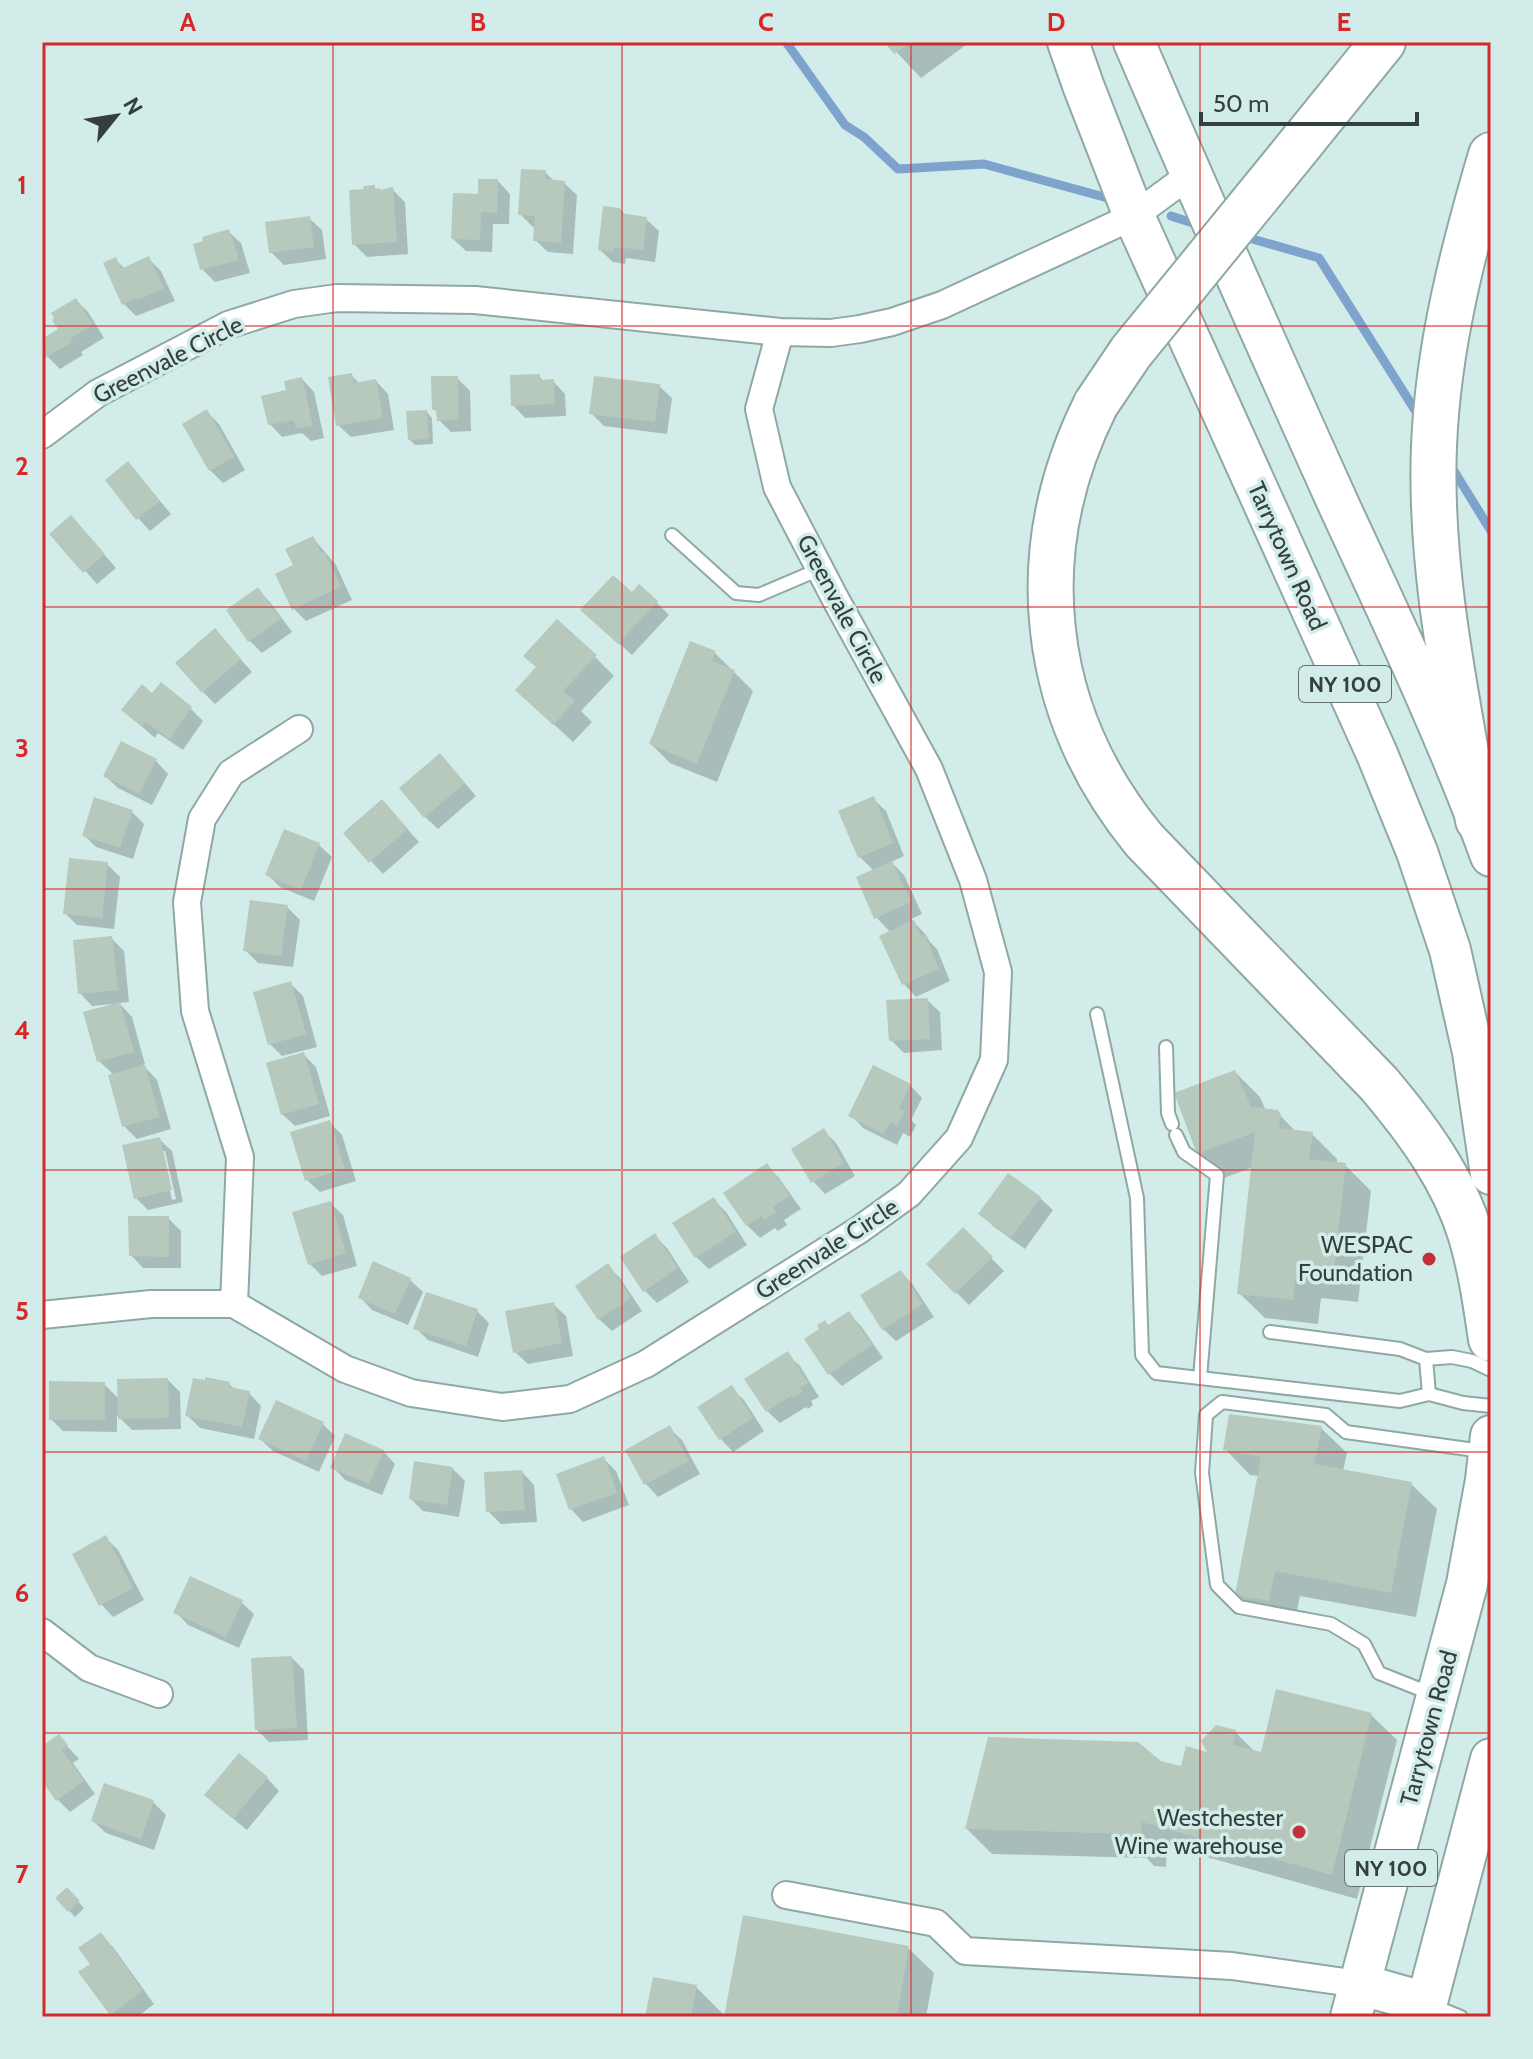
<svg xmlns="http://www.w3.org/2000/svg" width="1533" height="2059" viewBox="0 0 1533 2059" font-family="Cabin,sans-serif">
<style>
.shadow{fill:#0003;fill-rule:evenodd}
.lines{fill:none;stroke-linecap:round;stroke-linejoin:round}
.stream{stroke:#7ea4ce;stroke-width:9}
.building{fill:#b6c9bc}
.lane-casing{stroke:#8fa8a4;stroke-width:16}
.street-casing{stroke:#8fa8a4;stroke-width:30}
.primary-casing{stroke:#8fa8a4;stroke-width:44}
.highway-casing{stroke:#8fa8a4;stroke-width:48}
.lane{stroke:#fff;stroke-width:12}
.street{stroke:#fff;stroke-width:26}
.primary{stroke:#fff;stroke-width:40}
.highway{stroke:#fff;stroke-width:44}
.highway-bridge-casing{stroke:#8fa8a4;stroke-width:48;stroke-linecap:butt}
.highway-bridge{stroke:#fff;stroke-width:44}
.grid{fill:none;stroke:#d62828;stroke-width:2;stroke-opacity:0.55}
.poi-dot{fill:#c13137;stroke:#d2ede9;stroke-width:3}
.labels{text-anchor:middle;stroke-width:7;stroke-linejoin:round;paint-order:stroke}
.shield{fill:#d2ede9;stroke:#647371;stroke-width:2}
.shield-label{font-size:22px;font-weight:bold;fill:#353f3e}
.street-label{font-size:24px;fill:#353f3e;stroke:#d2ede9}
.poi-label{font-size:24px;fill:#353f3e;stroke:#d2ede9;text-anchor:end}
.neatline{fill:none;stroke:#d62828;stroke-width:3}
.grid-label{font-size:26px;text-anchor:middle;font-weight:bold;fill:#d62828}
</style>
<rect width="100%" height="100%" fill="#d2ede9"/>
<path class="shadow" d="M887 42H970L921 78Z
M545 172 555 182 564 183 577 195 573 254 548 252 535 240 536 227H533L520 214Z
M498 181 510 194 509 224H493L492 252 466 251 453 239 480 196Z
M374 187 378 191 392 189 405 202 408 254 367 257 354 244Z
M620 209 626 216 646 219 659 231 655 262 626 258 625 264 613 262 600 250Z
M309 218 322 230 326 259 284 265 271 252Z
M228 231 241 243 250 273 215 282 202 269Z
M149 259 161 271 175 301 136 316 124 304 116 260 125 269Z
M76 300 88 312 104 338 81 352 83 355 60 369 47 356 42 348V341L61 329Z
M351 375 360 384 376 381 388 394 394 430 351 437 338 425Z
M539 376 544 382 553 381 565 394 566 416 525 418 513 405Z
M457 378 470 391 471 431 451 432 439 420 438 413 434 409Z
M302 379 314 392 324 438 311 441 302 433 282 437 270 424Z
M659 386 672 398 667 434 604 426 591 413Z
M207 412 219 424 245 470 223 483 210 470Z
M427 412 432 418 433 444 415 445 409 439Z
M140 477 171 514 150 531 138 518Z
M83 530 116 568 97 584 52 534Z
M313 538 336 565 352 600 306 621 294 609 295 566Z
M258 590 270 602 292 632 262 653 250 641 229 610Z
M632 595 656 602 669 615 632 655 595 622Z
M227 644 252 672 215 704 203 692Z
M715 653 753 691 717 782 670 763 651 744Z
M595 657 614 676 581 711 592 722 573 742 536 708 538 668Z
M153 696 190 708 203 721 183 750 158 733 155 738 123 710Z
M156 761 168 774 152 805 118 788 105 776Z
M452 768 476 796 438 829 425 817Z
M873 799 886 811 904 856 891 862 904 875 922 914 911 919 926 935 930 942 937 949 950 981 916 997 904 984 891 933 876 917 874 871 860 857Z
M132 812 144 824 133 859 96 847 84 835Z
M394 814 419 842 383 874 345 833Z
M319 845 332 857 314 901 280 887 268 875Z
M107 864 120 877 114 929 77 925 65 913Z
M287 907 300 920 293 967 258 963 245 950Z
M112 939 124 951 129 1002 119 1003 132 1017 145 1064 143 1065 157 1080 171 1129 137 1139 124 1126 114 1075 99 1061 112 1004 92 1006 80 993Z
M290 983 303 996 317 1047 282 1056 270 1044Z
M927 1000 940 1012 942 1050 904 1053 891 1040Z
M304 1055 316 1067 330 1116 295 1126 282 1114Z
M1235 1072 1260 1097 1266 1111 1277 1112 1296 1132 1312 1134 1337 1159V1164L1345 1165 1371 1191 1358 1302 1321 1298 1318 1324 1265 1318 1239 1293 1253 1167 1224 1178 1199 1152Z
M910 1085 922 1098 911 1120 916 1125 910 1137 903 1133 897 1145 863 1128 851 1115Z
M329 1122 342 1135 356 1181 320 1192 307 1180Z
M824 1131 836 1143 855 1176 825 1194 813 1181Z
M159 1139 172 1151 183 1202 148 1210 136 1198ZM161 1151H165L176 1199 172 1200Z
M767 1165 779 1178 801 1209 784 1220 787 1225 778 1231 775 1228 760 1238 747 1225Z
M1040 1198 1053 1210 1025 1249 993 1226 980 1214Z
M713 1199 726 1212 747 1245 709 1269 696 1257Z
M330 1203 343 1215 357 1266 322 1276 310 1264Z
M168 1218 181 1231V1268H143L131 1255Z
M963 1230 1004 1271 969 1305 928 1264Z
M655 1236 667 1248 689 1282 657 1303 645 1291Z
M608 1266 620 1278 642 1311 612 1331 599 1319Z
M901 1272 913 1285 934 1317 896 1341 883 1329Z
M410 1280 423 1292 408 1325 372 1310 360 1297Z
M553 1304 566 1316 573 1356 528 1364 515 1352Z
M477 1311 489 1323 478 1357 428 1340 416 1328Z
M849 1314 861 1326 883 1358 842 1386 829 1373Z
M787 1354 800 1366 819 1397 811 1401 813 1405 808 1409 806 1407 780 1423 767 1411Z
M168 1380 180 1392 181 1429 132 1430 117 1415V1432L63 1431 51 1419 104 1384 119 1399Z
M229 1384 236 1390 249 1393 261 1406 254 1439 200 1428 187 1415Z
M731 1388 744 1400 764 1431 733 1452 721 1439 700 1408Z
M323 1424 335 1436 319 1472 273 1451 260 1439Z
M669 1428 682 1440 700 1474 658 1497 646 1484 627 1451Z
M1321 1428 1347 1453 1343 1471 1411 1484 1437 1509 1416 1617 1300 1596 1294 1625 1262 1619 1237 1594 1259 1476 1250 1475 1225 1449Z
M383 1451 395 1464 382 1495 345 1480 333 1467Z
M603 1458 616 1471 629 1505 583 1522 571 1509Z
M452 1468 465 1481 459 1517 423 1511 411 1499Z
M522 1472 534 1485 537 1522 501 1524 488 1511Z
M106 1538 118 1550 144 1600 113 1617 101 1604Z
M241 1602 254 1614 239 1648 188 1625 176 1612Z
M292 1658 304 1670 308 1740 269 1742 257 1730Z
M1371 1715 1397 1740 1357 1899 1167 1846 1166 1867 1154 1866 1147 1858 992 1854 967 1829 1160 1763 1183 1768 1211 1755 1235 1732 1255 1752 1262 1754Z
M59 1737 79 1759 73 1763 95 1794 70 1812 58 1800 42 1778V1749Z
M267 1778 279 1791 247 1830 219 1807Z
M105 1786 153 1802 166 1815 154 1850 106 1833 93 1821Z
M67 1890 84 1908 75 1917 58 1898Z
M100 1934 113 1947 154 2004 137 2017H114L111 2014 92 1964Z
M908 1948 934 1973 926 2017H726Z
M696 1987 722 2013 721 2017H647Z"/>
<g class="lines">
<path class="stream" d="M786 42 845 125 864 137 898 169 984 164 1115 200
M1171 216 1196 224
M1242 236 1319 258 1420 418
M1451 466 1491 531"/>
</g>
<path class="building" d="M884 42H911L894 54Z
M521 169 546 170 545 179 565 181 561 243 533 241 535 216 518 215Z
M478 179H498L497 213 481 212 480 240 451 239 453 193 478 194Z
M375 185V189L380 188V190L393 187 397 242 352 245 349 190 364 189 363 186Z
M603 206 620 208V213L647 217 643 250 614 247 613 252 598 250Z
M310 216 314 247 269 253 265 222Z
M229 229 239 260 200 270 193 244 203 241 202 237Z
M149 256 164 288 138 300 136 298 122 305 103 263 116 257 121 269Z
M76 298 93 325 70 339 72 342 45 358 42 352V339L58 329 52 320 54 318 51 313Z
M352 373 354 383 376 379 383 418 336 426 328 377Z
M540 374V380L554 379 555 404 511 406 510 375Z
M431 376H458L459 419 437 421 436 410H432Z
M594 376 660 384 655 422 589 414Z
M302 377 313 426 296 429 294 420 268 425 261 396 286 390 284 381Z
M207 409 234 457 209 471 182 424Z
M427 410 429 439 408 440 406 411Z
M128 461 160 501 136 520 105 480Z
M71 515 105 554 83 573 49 534Z
M313 536 321 552 324 551 341 587 292 610 275 574 293 565 285 549Z
M613 575 632 592 639 584 658 601 618 644 580 610Z
M258 587 281 619 248 642 226 610Z
M557 619 597 655 563 691 575 701 553 725 515 690 536 667 523 656Z
M215 628 241 659 202 693 175 663Z
M690 641 716 651 712 661 735 670 697 764 649 744Z
M161 682 192 707 170 739 145 722 142 727 121 710 142 684 152 693Z
M121 741 157 759 139 794 103 776Z
M440 753 465 783 424 818 399 788Z
M874 796 893 843 858 858 838 811Z
M94 797 133 810 120 848 82 836Z
M382 799 408 829 369 863 343 833Z
M284 829 320 843 301 890 265 875Z
M69 858 108 862 102 918 63 914Z
M892 861 911 902 874 919 856 877Z
M250 900 288 905 281 956 243 951Z
M914 920 921 936 925 934 939 969 902 985 879 936Z
M112 936 118 990 78 994 73 940Z
M291 981 306 1034 268 1045 253 992Z
M928 998 930 1039 889 1041 886 1000Z
M120 1002 134 1052 97 1062 83 1012Z
M304 1052 319 1104 281 1115 266 1063Z
M145 1065 160 1117 122 1127 108 1075Z
M873 1065 911 1084 899 1108 905 1111 897 1126 890 1122 884 1134 848 1116Z
M1235 1070 1251 1107 1278 1110 1281 1115 1279 1128 1313 1132 1309 1159 1346 1163 1333 1278 1296 1274 1293 1300 1237 1294 1255 1132 1197 1154 1174 1093Z
M330 1120 345 1169 305 1181 290 1132Z
M824 1128 844 1163 811 1183 791 1149Z
M160 1137 172 1190 134 1199 122 1145Z
M767 1163 790 1196 773 1207 776 1212 764 1220 762 1216 746 1226 723 1193Z
M1008 1173 1041 1197 1011 1238 978 1214Z
M714 1197 736 1232 695 1258 672 1223Z
M331 1201 346 1253 308 1265 292 1212Z
M128 1216H169V1257L129 1256Z
M963 1227 993 1257 955 1294 926 1264Z
M655 1233 678 1268 643 1292 620 1257Z
M373 1261 411 1278 395 1314 358 1298Z
M608 1263 631 1298 598 1320 575 1286Z
M901 1270 923 1304 882 1330 860 1295Z
M426 1292 478 1309 466 1346 413 1329Z
M554 1302 562 1343 513 1353 505 1311Z
M849 1311 872 1345 828 1375 804 1339 819 1329 817 1325 825 1320 828 1325Z
M788 1351 808 1383 800 1388 803 1392 794 1397 792 1395 766 1412 744 1379Z
M205 1377 230 1382 229 1387 250 1391 242 1427 185 1416 193 1378 205 1380Z
M168 1378 169 1418 118 1419 117 1379Z
M49 1381 105 1382V1420H49Z
M732 1385 753 1418 719 1440 697 1407Z
M276 1400 324 1422 306 1461 258 1439Z
M1229 1414 1322 1426 1314 1464 1412 1482 1391 1593 1275 1571 1269 1601 1235 1595 1261 1457 1223 1450Z
M670 1425 689 1461 644 1485 625 1450Z
M345 1433 384 1450 369 1484 330 1468Z
M604 1456 617 1493 569 1510 556 1474Z
M414 1461 453 1467 447 1505 409 1499Z
M522 1470 525 1510 486 1512 484 1472Z
M106 1535 133 1588 99 1606 72 1554Z
M190 1576 243 1600 226 1637 173 1613Z
M292 1656 297 1728 255 1730 251 1658Z
M1276 1689 1372 1713 1332 1875 1142 1822 1141 1843 1127 1841 1128 1834 965 1829 988 1737 1138 1742 1161 1761 1181 1766 1186 1746 1207 1752 1201 1741 1216 1725 1236 1730 1233 1745 1261 1752Z
M59 1734 68 1745 62 1750 84 1781 56 1801 42 1781V1746Z
M239 1753 268 1777 233 1819 204 1795Z
M104 1783 154 1800 141 1839 91 1821Z
M67 1887 80 1901 68 1912 55 1898Z
M743 1915 909 1946 897 2017H724Z
M101 1932 143 1991 110 2015 78 1972 90 1964 78 1948Z
M653 1977 697 1985 691 2017H645Z"/>
<g class="lines">
<g class="lane-casing">
<path id="lane" d="M672 535 736 593 759 595 820 569
M1097 1014 1137 1198 1142 1355 1156 1373 1400 1401 1429 1394 1463 1403 1491 1406
M1166 1047 1168 1113 1172 1124
M1176 1135 1184 1152 1217 1175 1200 1378
M1270 1332 1400 1349 1426 1359 1452 1357 1472 1361 1491 1370
M1426 1359 1429 1394
M1432 1694 1379 1673 1364 1644 1331 1624 1239 1607 1217 1585 1202 1473 1206 1415 1222 1402 1326 1415 1346 1432 1482 1451
M1431 2005 1461 2017"/>
</g>
<g class="street-casing">
<path id="street" d="M42 435 98 393 228 325 294 304 337 298 475 300 780 332 831 333 860 329 892 322 942 305 1134 216 1191 174
M234 1304 240 1157 195 1011 187 902 202 819 231 773 299 729
M42 1315 151 1304H234L345 1369 411 1393 502 1407 570 1399 646 1364 859 1230 909 1194 959 1138 994 1060 998 972 973 880 929 769 836 600 777 487 759 409 780 332
M42 1632 89 1668 159 1694
M786 1895 936 1923 965 1951 1232 1966 1359 1984"/>
</g>
<g class="primary-casing">
<path id="primary" d="M1068 42 1083 85 1134 216 1377 754 1417 852 1450 950 1473 1052 1491 1174
M1134 42C1200 196 1268 348 1337 501 1391 618 1447 735 1491 856
M1359 1984 1426 2003
M1351 2017 1467 1584 1486 1480 1491 1436
M1423 2017 1491 1759"/>
</g>
<g class="highway-casing">
<path id="highway" d="M1302 142 1383 42
M1096 404C1022 552 1039 712 1144 840L1379 1084C1417 1129 1454 1179 1471 1236 1481 1270 1486 1305 1491 1339
M1478 820C1457 697 1429 571 1434 446 1438 346 1463 250 1491 155"/>
</g>
<use href="#lane" class="lane"/>
<use href="#street" class="street"/>
<use href="#primary" class="primary"/>
<use href="#highway" class="highway"/>
<g class="highway-bridge-casing">
<path id="highway-bridge" d="M1096 404 1131 352 1302 142"/>
</g>
<use href="#highway-bridge" class="highway-bridge"/>
</g>
<path class="grid" d="M333 42V2017M622 42V2017M911 42V2017M1200 42V2017M42 326H1491M42 607H1491M42 889H1491M42 1170H1491M42 1452H1491M42 1733H1491"/>
<g class="poi-dot">
<circle cx="1429" cy="1259" r="8"/>
<circle cx="1299" cy="1832" r="8"/>
</g>
<g class="labels">
<g class="shield">
<rect x="1299" y="666" width="92" height="36" rx="6"/>
<rect x="1345" y="1850" width="92" height="36" rx="6"/>
</g>
<g class="shield-label">
<text x="1345" y="692">NY 100</text>
<text x="1391" y="1876">NY 100</text>
</g>
<g class="street-label">
<text transform="translate(168 360) rotate(-27)" y="8">Greenvale Circle</text>
<text transform="translate(1287 556) rotate(66)" y="8">Tarrytown Road</text>
<text transform="translate(842 609) rotate(62)" y="8">Greenvale Circle</text>
<text transform="translate(827 1249) rotate(-33)" y="8">Greenvale Circle</text>
<text transform="translate(1429 1728) rotate(-75)" y="8">Tarrytown Road</text>
</g>
<g class="poi-label">
<text x="1413" y="1253">WESPAC<tspan x="1413" dy="28">Foundation</tspan></text>
<text x="1283" y="1826">Westchester<tspan x="1283" dy="28">Wine warehouse</tspan></text>
</g>
</g>
<rect width="1533" height="2059" fill="none" stroke="#d2ede9" stroke-width="88"/>
<g transform="translate(116 116) rotate(60)" stroke="#d2ede9" stroke-width="6" paint-order="stroke">
<path d="M0-6L14 30L0 20L-14 30Z" fill="#353f3e"/>
<text y="-12" font-size="22" font-weight="bold" text-anchor="middle" fill="#353f3e">N</text>
</g>
<path d="M1201 112v12h216v-12" fill="none" stroke="#353f3e" stroke-width="4"/>
<text x="1213" y="112" font-size="24" fill="#353f3e" stroke="#d2ede9" stroke-width="6" paint-order="stroke">50 m</text>
<rect x="44" y="44" width="1445" height="1971" class="neatline"/>
<g class="grid-label">
<text x="188" y="31">A</text>
<text x="478" y="31">B</text>
<text x="766" y="31">C</text>
<text x="1056" y="31">D</text>
<text x="1344" y="31">E</text>
<text x="22" y="194">1</text>
<text x="22" y="475">2</text>
<text x="22" y="757">3</text>
<text x="22" y="1039">4</text>
<text x="22" y="1320">5</text>
<text x="22" y="1602">6</text>
<text x="22" y="1883">7</text>
</g>
</svg>
